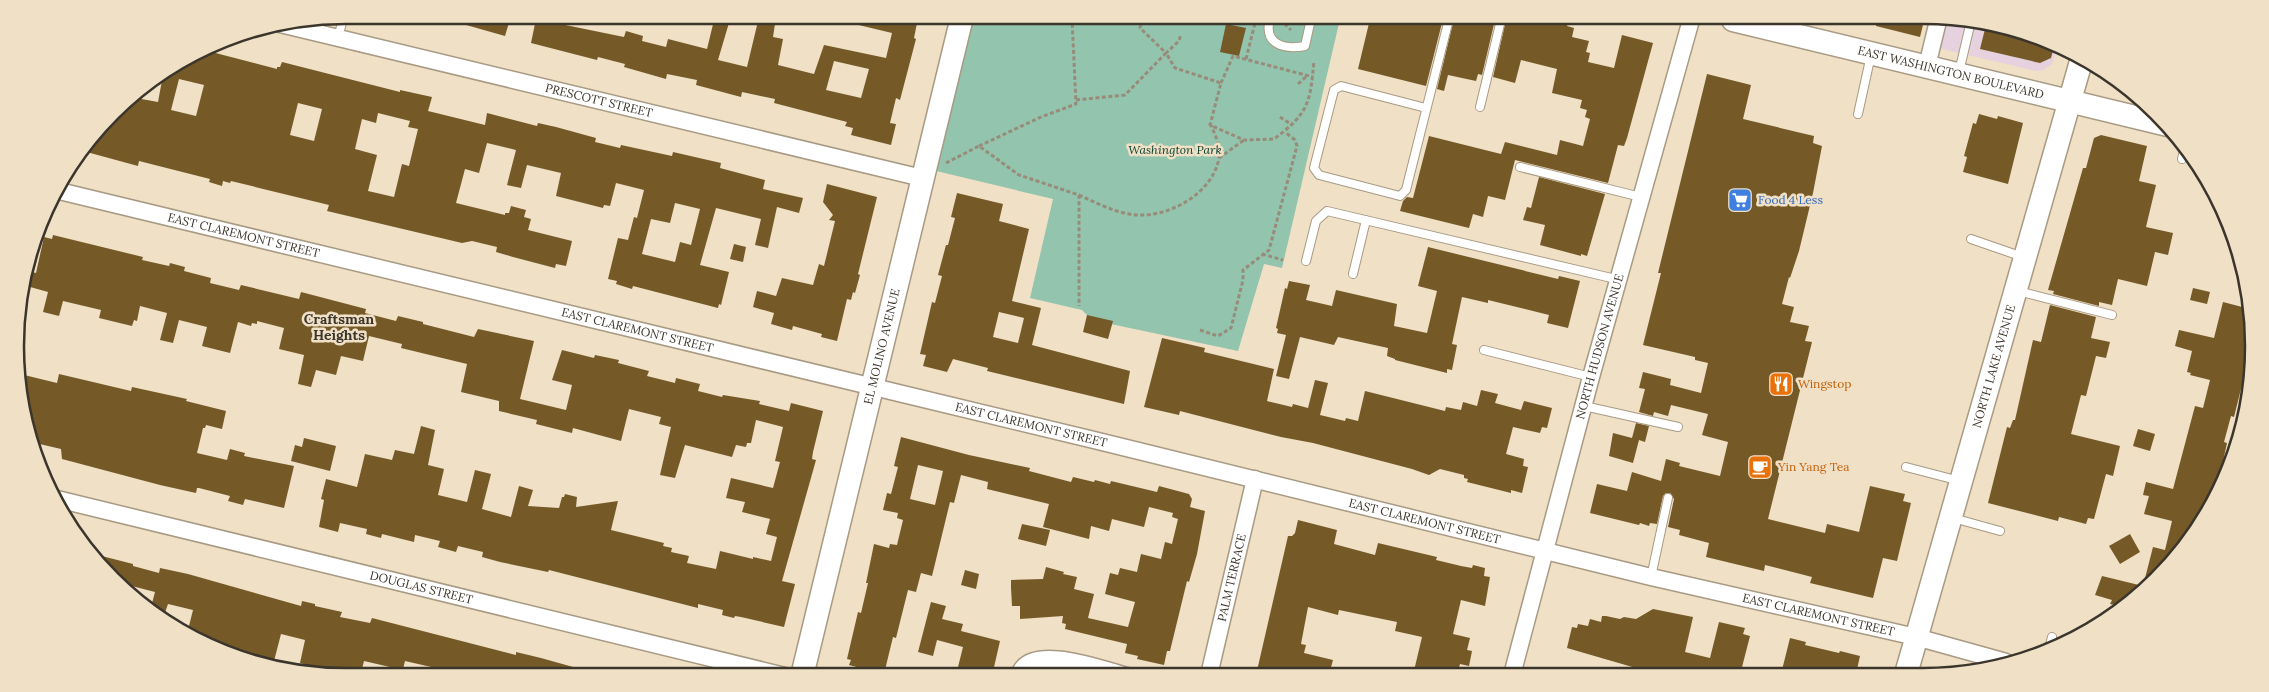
<svg xmlns="http://www.w3.org/2000/svg" width="2269" height="692" viewBox="0 0 2269 692" font-family="Lora,serif">
<style>
.commercial{fill:#e6d1df}
.green{fill:#93c4ad}
.building{fill:#755a28;fill-rule:evenodd}
.lines{fill:none;stroke-linecap:round;stroke-linejoin:round}
.lane-casing{stroke:#a89a83;stroke-width:10}
.street-casing{stroke:#a89a83;stroke-width:19}
.secondary-casing{stroke:#a89a83;stroke-width:25}
.path{stroke:#978c7a;stroke-width:3;stroke-dasharray:4 2.5;stroke-linecap:butt}
.lane{stroke:#fff;stroke-width:8}
.street{stroke:#fff;stroke-width:16}
.secondary{stroke:#fff;stroke-width:22}
.labels{text-anchor:middle;stroke-width:5;stroke-linejoin:round;paint-order:stroke}
.street-label{font-size:12px;fill:#3b352b;stroke:#efe0c6}
.park-label{font-size:12px;font-style:italic;fill:#073d2a;stroke:#efe0c6}
.shop-label{font-size:12px;fill:#366cbe;stroke:#efe0c6;text-anchor:start}
.food-label{font-size:12px;fill:#c56008;stroke:#efe0c6;text-anchor:start}
.neighbourhood-label{font-size:14px;font-weight:bold;fill:#3b352b;stroke:#efe0c6}
.rim{fill:none;stroke:#3b352b;stroke-width:2.5}
</style>
<rect width="100%" height="100%" fill="#efe0c6"/>
<path class="commercial" d="M1945 21H1988L2058 45 2052 64 2043 70 2036 71 1938 48Z"/>
<path class="green" d="M969 17 1340 19 1282 268 1264 264 1238 351 1092 320 1082 310 1030 298 1053 199 932 170Z"/>
<path class="building" d="M452 15 503 16H511L505 36 452 21Z
M715 16H731L718 60 747 67 759 17H776L773 37 783 39 778 65 814 74 824 45 886 58 892 33 846 22V17H893L917 23 914 38 916 39 900 100 896 98 890 123 896 124 891 145 851 135 853 128 845 126 847 122 774 103 775 99 742 92 741 97 696 85 697 80 667 74 666 79 624 67 625 64 598 57 597 60 531 43 536 19 624 37 626 31 643 36 642 41 666 47 668 39 707 49ZM834 61 869 69 861 98 826 90Z
M1370 19H1443L1426 86 1358 69Z
M1454 19 1495 20 1482 75 1478 74 1476 81 1448 75 1444 91 1437 89Z
M1506 20H1524L1537 23 1538 20H1569L1567 26 1574 28 1572 37 1589 41 1586 52 1590 53 1588 62 1614 68 1622 35 1653 43 1627 138 1624 146 1618 145 1608 183 1515 160 1505 200 1488 196 1483 217 1473 214 1469 228 1400 211 1403 201 1407 197 1413 198 1429 136 1501 154 1505 142 1557 155 1560 140 1583 146 1590 119 1585 117 1587 110 1580 108 1582 100 1552 93 1557 69 1521 60 1515 83 1493 77Z
M1877 21H1924L1920 37 1876 26Z
M1987 21 2055 43 2051 58 2040 63 1980 49Z
M1226 24 1246 28 1239 56 1220 52Z
M204 50 277 69V67H280L282 62 400 92V90L432 97 428 111 485 125 487 113 537 126 538 123 556 127 596 138 595 142 620 148 621 145 672 156 673 152 721 163 720 168 765 180 763 189 803 198 799 213 777 207 768 248 755 245 761 219 716 208 700 265 729 272 721 305 719 304 718 308 633 286 632 289 616 284 617 281 608 279 618 238 628 240 634 217 637 218 644 190 616 183 610 206 604 205 603 208 556 196 561 173 527 165 521 188 507 185 516 150 487 143 479 173 465 169 456 203 505 215V213H509L511 206 526 210 524 217 531 219 528 230 572 241 566 266 556 264 555 268 513 257 496 252 497 247 472 241 462 243 327 211 329 205 231 181 230 183 223 181 222 186 209 182 210 179 139 161 138 166 83 151 86 142 126 99 135 101 136 98 158 102 163 75ZM179 79 204 85 196 116 171 110ZM298 103 322 109 314 141 290 135ZM378 113 410 121 408 127 418 129 409 166 402 164 394 197 368 191 377 155 355 149 362 119 376 123ZM675 203 700 209 691 245 680 242 675 262 642 254 651 219 670 223Z
M1707 74 1751 85 1743 119 1814 136 1813 143 1822 146 1813 193 1799 251 1790 278 1789 277 1782 304 1794 307 1790 322 1809 326 1805 341 1812 342 1768 519 1825 533 1827 524 1859 532 1870 486 1905 494 1903 501 1911 503 1897 561 1883 558 1873 598 1810 583 1812 577 1765 565 1764 571 1706 557 1709 543 1679 535 1680 530 1668 527 1674 499 1670 493H1666L1663 496 1657 524 1650 523 1649 526 1640 523 1639 525 1590 513 1597 484 1627 491 1632 472 1661 481 1666 459 1680 463 1679 466 1720 476 1728 442 1702 435 1708 414 1671 405 1668 416 1654 412 1653 416 1639 412 1645 389 1639 388 1643 372 1671 379 1670 385 1701 393 1708 363 1695 360V357L1643 345 1661 273H1658Z
M1979 114 1997 119 1998 116 2023 123 2008 184 1963 172 1967 157 1964 156 1973 123 1976 124Z
M2101 135 2147 146 2139 181 2156 185 2146 227 2173 233 2168 255 2155 252 2147 286 2118 279 2112 305 2099 302V306L2053 294 2054 291 2048 290 2083 168H2086L2094 138Z
M1539 177 1605 194 1587 256 1581 254V256L1540 245 1545 225 1523 220 1527 207 1531 208Z
M827 184 877 197 858 274 860 275 855 293 853 292 851 300 847 299 837 341 821 337 822 334 793 326 792 330 771 324 774 313 753 307 757 291 776 296 782 278 813 285 819 264 824 266 835 221 829 220 833 215 823 202Z
M957 193 1003 204 999 221 1029 229 1012 301 1041 308 1032 345 1130 371 1124 404 987 371 988 368 953 359 947 372 923 366 926 355 920 354 932 302 935 303 942 276 938 275 946 245H948L955 218 951 217ZM999 312 1024 318 1018 343 993 337Z
M53 235 143 257 142 260 169 266 170 263 185 267 184 271 211 278 210 283 239 290 241 285 299 299 301 292 366 309 365 313 396 321 398 316 423 322V324L474 337 478 329 534 341 520 399 566 410 572 385 552 380 562 350 594 358 595 355 619 360 618 363 649 371 647 376 675 383 676 378 700 384 698 391 722 397 723 395 760 401 759 404 789 411 791 403 823 411 813 452 812 459 816 460 782 581 795 584 784 627 741 617 735 616 734 618 722 615 723 610 698 604V608L549 570 548 572 500 562 482 557 483 552 458 546 456 552 438 547 440 541 415 535 414 542 382 534 381 538 366 534 367 529 340 523 338 532 319 527 324 500 321 499 326 479 357 487 365 454 392 460 395 450 414 454 421 426 435 430 428 465 444 469 438 495 467 502 475 470 491 474 482 509 511 517 519 486 533 490 528 506 559 508 562 497H564L565 494 577 497 576 507 618 501 611 530 664 543 663 546 672 548 671 552 689 556 687 563 716 569 720 551 753 559V557L771 561 777 537 766 534 770 519 742 512 745 502 726 498 731 478 773 488 780 462 775 461 783 427 756 420 751 443H747L746 447 736 445 732 457 685 445 675 478 660 475 671 427 659 424 661 417 629 409 621 441 573 428 572 433 536 424 537 420 499 411V401L461 392 467 364 401 348 402 344 369 336 363 361 341 356 336 375 316 370 311 387 298 384 304 355 279 349 284 328 257 321V324L252 323 251 326 238 322 230 353 202 346 207 327 179 320 173 343 160 340 167 313 140 306 137 321 134 320 132 326 99 318 101 310 63 301 59 316 43 312 48 292 23 285 28 271 36 273 44 237 52 239Z
M734 244 746 247 743 262 730 259Z
M1428 247 1558 279 1559 276 1580 281 1568 328 1547 323 1549 315 1488 300V303L1462 297 1452 344 1457 345 1452 370 1447 369V373L1395 360V359L1387 356 1388 348 1338 337 1334 345 1300 337 1289 379 1276 376 1286 335 1277 333 1278 329 1276 328 1285 288 1287 289 1289 281 1310 285 1306 300 1332 306 1336 290 1397 304 1394 326 1427 333 1437 291 1418 286Z
M2193 288 2210 292 2207 304 2190 300Z
M2223 302 2250 309 2254 347 2251 379 2244 377 2234 417 2231 416 2224 442 2227 443 2215 498 2214 501 2209 500 2204 518 2157 580 2120 606 2110 604 2112 600 2095 595 2102 576 2143 586 2153 547 2165 550 2172 521 2144 514 2149 496 2143 495 2146 482 2173 489 2195 406 2203 408 2210 380 2190 375 2191 373 2187 372 2192 351 2175 346 2179 330 2214 338Z
M2050 305 2096 317 2091 338 2110 342 2106 358 2096 356 2086 396 2081 395 2071 434 2120 446 2113 476 2106 474 2094 519 2088 518 2086 524 2059 517 2058 521 1988 503 2007 427 2010 428 2013 420H2015L2033 340 2041 342Z
M1087 315 1113 321 1108 339 1083 332Z
M1162 338 1205 348 1204 352 1274 369 1267 401 1292 407 1293 404 1308 408 1315 380 1328 383 1320 415 1345 421 1346 418 1358 421 1365 391 1445 411 1446 407 1461 410 1463 402 1477 406 1481 390 1498 394 1495 403 1521 410 1524 401 1552 408 1547 428 1542 427 1540 433 1513 427 1506 454 1524 459 1523 466 1528 467 1522 493 1511 490V493L1467 482 1468 479 1464 478V475L1440 469 1429 475 1412 469 1313 443 1281 437 1180 411 1179 415 1144 407Z
M20 374 57 383 59 374 131 391 132 387 187 399 186 401 226 411 222 429 206 425 205 428H203L197 453 227 460 230 449 245 453 244 456 294 466 284 508 245 499 243 505 228 501 230 496 199 488H197L196 493 160 485 62 459 61 449 31 442 26 430 29 416 23 415 18 382Z
M1636 423 1649 426 1645 442 1639 440 1633 463 1609 456 1613 433 1632 438Z
M2138 429 2155 434 2150 451 2133 446Z
M901 437 969 455 1030 468 1029 471 1071 482 1073 477 1094 482 1095 480 1110 484 1111 481 1157 492 1159 486 1189 494 1192 499 1190 507 1205 511 1197 554 1189 582 1187 581 1170 651H1167L1164 665 1137 659 1138 656 1125 653 1127 644 1065 629 1066 624 1062 623 1063 616 1020 619V606H1012L1011 588V580L1043 579 1046 567 1064 572 1063 574 1077 577 1074 589 1094 594 1088 618 1128 627 1135 602 1105 594 1110 573 1118 575 1120 568 1137 572 1141 554 1161 559 1165 542 1172 544 1178 519 1172 517 1173 513 1149 507 1144 527 1112 519 1109 531 1091 526 1089 539 1043 527 1049 504 987 489 988 482 961 475 954 503 950 502 932 576 921 573 916 592 908 590 896 638 893 637 884 674 849 665 851 660 847 659 858 612 861 613 868 583H866L874 544 889 548 890 544 897 545 903 520 897 518 898 513 883 510 887 493 891 494 898 467 894 466ZM918 465 943 471 935 505 910 499Z
M304 438 336 446 330 471 291 461 295 445 302 447Z
M1298 520 1337 530 1334 544 1375 555 1378 543 1437 557 1436 560 1461 566 1472 568 1473 565 1485 568 1484 576 1490 577 1485 606 1461 600 1453 634 1470 638 1467 650 1472 651 1469 666 1460 664 1457 675H1413L1422 637 1395 631 1397 622 1339 610 1338 615 1308 607 1301 644 1306 645 1304 653 1333 660 1329 675H1256L1288 536H1292L1295 533Z
M1022 524 1050 530 1046 546 1018 539Z
M2130 534 2140 552 2120 564 2109 546Z
M90 553 133 564V566L159 573 160 568 188 574 301 606 302 601 315 604V606L342 612 340 617 370 623 372 618 516 655V652L541 658 591 672V677H452L445 675 446 672 440 669 405 661 402 673 389 670 390 667 364 661 360 677 330 675 331 671 300 663 305 640 281 634 274 661 215 647 214 649 187 634 193 610 168 604 162 621 150 611 155 592 128 585 126 592 112 580Z
M965 570 979 574 976 589 961 585Z
M931 602 946 606 942 619 963 624 961 631 1000 641 992 676H976L957 671 963 647 937 640 933 656 918 652Z
M1653 609 1693 617 1685 652 1710 658 1719 622 1745 628 1743 634 1750 636 1740 675H1660L1567 648 1572 627 1577 628 1578 624 1588 626 1590 619 1601 622 1602 616H1606L1620 619 1624 617 1636 619Z
M1790 638 1806 642 1805 645 1839 653 1840 651 1860 656 1856 674H1829L1801 667 1800 674H1781Z"/>
<g class="lines">
<g class="lane-casing">
<path id="lane" d="M1270 19C1263 44 1284 50 1305 46L1311 19
M338 38 344 15
M1959 72 1971 21
M1480 107 1501 20
M1426 108 1341 86 1334 90 1314 168 1319 175 1400 196 1406 190 1449 19
M1858 114 1871 55
M2139 116 2143 101
M2182 159 2185 146
M1520 167 1641 197
M1971 239 2023 257
M1306 261 1316 221 1327 211 1620 280
M1353 274 1366 220
M2018 291 2112 315
M1484 350 1591 377
M1584 406 1678 427
M1906 467 1960 481
M1953 518 2000 531
M1651 577 1668 498
M2049 649 2052 637"/>
</g>
<g class="street-casing">
<g id="street">
<path id="s1" d="M276 23 922 178"/>
<path d="M1927 66 1938 21"/>
<path id="s2" d="M55 190 1098 441 1651 577 1916 637 2006 662"/>
<path id="s3" d="M57 499 785 676"/>
<path id="s4" d="M1209 675 1255 479"/>
<path id="s5" d="M1512 675 1591 377 1691 20"/>
<path d="M1019 676C1028 641 1104 670 1127 676"/>
</g>
</g>
<g class="secondary-casing">
<g id="secondary">
<path id="s6" d="M1733 20 2168 125"/>
<path id="s7" d="M1906 674 2082 58"/>
<path id="s8" d="M802 676 962 17"/>
</g>
</g>
<path class="path" d="M1142 18 1140 28 1166 53 1179 41 1181 34
M1280 19 1291 30
M1246 59 1256 19
M1221 83 1233 56 1313 77
M1298 84 1308 75
M1076 100 1125 95 1166 53 1175 68 1221 83 1210 125 1244 140 1274 139C1309 113 1310 103 1314 61
M1280 117 1292 125
M979 146 1041 117 1076 104 1072 18
M1219 158 1244 140
M946 163 979 146 1019 175 1079 195V306
M1079 195C1097 203 1117 214 1137 215 1170 217 1213 193 1219 158 1221 146 1215 135 1211 125
M1262 254 1283 260
M1200 330 1218 336 1231 328 1243 280V270L1269 250 1297 146 1295 140 1285 132"/>
<use href="#lane" class="lane"/>
<use href="#street" class="street"/>
<use href="#secondary" class="secondary"/>
</g>
<defs>
<g id="supermarket-square" transform="scale(1.25)"><rect x="-9" y="-9" width="18" height="18" rx="4" fill="#3f7fe0" stroke="#efe0c6"/><path d="M-6-5.5h2.5l.6 2H6L4.5 2H-2.5L-4.4-4H-6ZM-1.5 3.2a1.3 1.3 0 1 0 .1 0ZM3 3.2a1.3 1.3 0 1 0 .1 0Z" fill="#fff"/></g>
<g id="restaurant-square" transform="scale(1.25)"><rect x="-9" y="-9" width="18" height="18" rx="4" fill="#e8710a" stroke="#efe0c6"/><path d="M-5-6h1v4h1v-4h1v4h1v-4h1v5L-1.5 .5V6h-2V.5L-5-1ZM5-6V6H3V1.5H1.5Q1.5-4 5-6Z" fill="#fff"/></g>
<g id="cafe-square" transform="scale(1.25)"><rect x="-9" y="-9" width="18" height="18" rx="4" fill="#e8710a" stroke="#efe0c6"/><path d="M-5.5-4.5H6V0H3Q3 3.5 0 3.5H-2.5Q-5.5 3.5-5.5 0ZM3-3.2v2h1.7v-2ZM-6 4.5H4V6H-6Z" fill="#fff"/></g>
</defs>
<g fill-rule="evenodd">
<use href="#supermarket-square" x="1740" y="200"/>
<use href="#restaurant-square" x="1781" y="384"/>
<use href="#cafe-square" x="1760" y="467"/>
</g>
<g class="labels">
<g class="street-label">
<text dy="4" stroke="none"><textPath href="#s6" startOffset="224">EAST WASHINGTON BOULEVARD</textPath></text>
<text dy="4" stroke="none"><textPath href="#s1" startOffset="332">PRESCOTT STREET</textPath></text>
<text dy="4" stroke="none"><textPath href="#s2" startOffset="194">EAST CLAREMONT STREET</textPath></text>
<text dy="4" stroke="none"><textPath href="#s2" startOffset="599">EAST CLAREMONT STREET</textPath></text>
<text dy="4" stroke="none"><textPath href="#s8" startOffset="339">EL MOLINO AVENUE</textPath></text>
<text dy="4" stroke="none"><textPath href="#s5" startOffset="340">NORTH HUDSON AVENUE</textPath></text>
<text dy="4" stroke="none"><textPath href="#s7" startOffset="320">NORTH LAKE AVENUE</textPath></text>
<text dy="4" stroke="none"><textPath href="#s2" startOffset="1004">EAST CLAREMONT STREET</textPath></text>
<text dy="4" stroke="none"><textPath href="#s2" startOffset="1409">EAST CLAREMONT STREET</textPath></text>
<text dy="4" stroke="none"><textPath href="#s4" startOffset="100">PALM TERRACE</textPath></text>
<text dy="4" stroke="none"><textPath href="#s3" startOffset="375">DOUGLAS STREET</textPath></text>
<text dy="4" stroke="none"><textPath href="#s2" startOffset="1814">EAST CLAREMONT STREET</textPath></text>
</g>
<g class="park-label">
<text x="1175" y="154">Washington Park</text>
</g>
<g class="shop-label">
<text x="1758" y="204">Food 4 Less</text>
</g>
<g class="food-label">
<text x="1798" y="388">Wingstop</text>
<text x="1778" y="471">Yin Yang Tea</text>
</g>
<g class="neighbourhood-label">
<text x="339" y="324">Craftsman<tspan x="339" dy="16">Heights</tspan></text>
</g>
</g>
<path d="M0 0H2269V692H0ZM346 24H1923A322 322 0 0 1 2245 346V346A322 322 0 0 1 1923 668H346A322 322 0 0 1 24 346V346A322 322 0 0 1 346 24Z" fill="#efe0c6" fill-rule="evenodd"/>
<path class="rim" d="M346 24H1923A322 322 0 0 1 2245 346V346A322 322 0 0 1 1923 668H346A322 322 0 0 1 24 346V346A322 322 0 0 1 346 24Z"/>
</svg>
